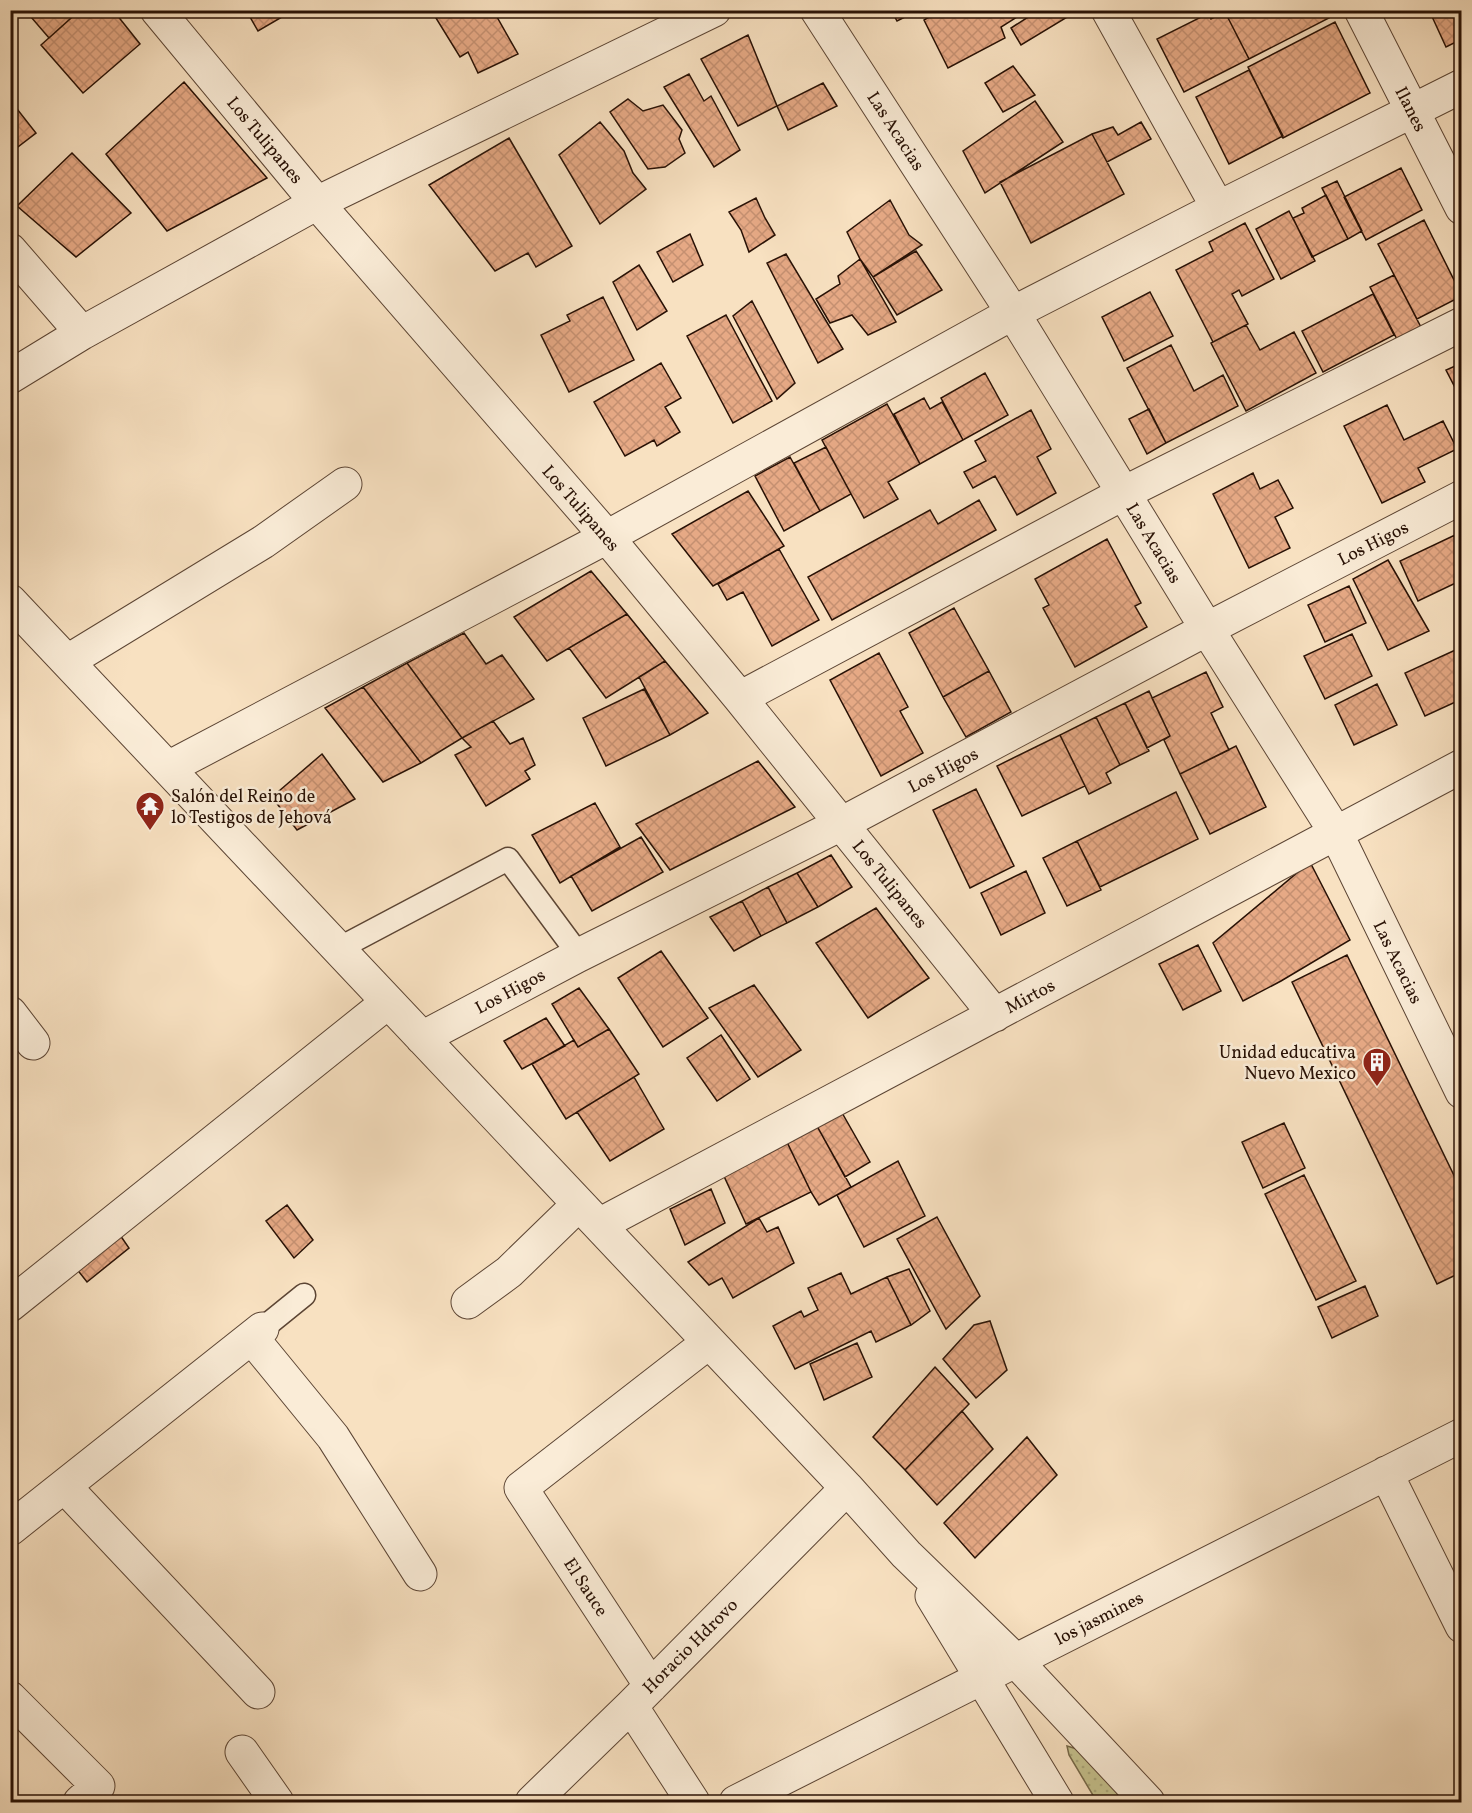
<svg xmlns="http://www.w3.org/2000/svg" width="1472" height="1813" viewBox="0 0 1472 1813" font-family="Vollkorn,serif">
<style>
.green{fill:url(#green-dots);stroke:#766949;stroke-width:1.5}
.building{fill:url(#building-cross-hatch);stroke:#281105;stroke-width:1.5}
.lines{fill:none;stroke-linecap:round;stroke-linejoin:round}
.lane-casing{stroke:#5c4534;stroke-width:25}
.street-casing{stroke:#5c4534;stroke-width:35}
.lane{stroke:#faecd7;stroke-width:22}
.street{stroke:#faecd7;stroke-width:33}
.labels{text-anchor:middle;stroke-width:5;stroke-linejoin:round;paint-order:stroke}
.street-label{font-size:18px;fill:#281105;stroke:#faecd7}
.poi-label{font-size:18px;fill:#281105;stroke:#faecd7;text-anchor:start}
</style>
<defs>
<pattern id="green-dots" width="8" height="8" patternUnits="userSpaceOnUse" patternTransform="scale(1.5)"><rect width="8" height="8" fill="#c5c18d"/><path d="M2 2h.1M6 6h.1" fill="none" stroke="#a9a578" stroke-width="1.8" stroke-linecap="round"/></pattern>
<pattern id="building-cross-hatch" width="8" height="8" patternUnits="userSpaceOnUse" patternTransform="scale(1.5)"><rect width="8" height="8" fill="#e6a985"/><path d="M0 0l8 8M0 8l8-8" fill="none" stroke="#c59071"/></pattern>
</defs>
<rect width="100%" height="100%" fill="#f8e1c1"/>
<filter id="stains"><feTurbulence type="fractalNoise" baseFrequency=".00333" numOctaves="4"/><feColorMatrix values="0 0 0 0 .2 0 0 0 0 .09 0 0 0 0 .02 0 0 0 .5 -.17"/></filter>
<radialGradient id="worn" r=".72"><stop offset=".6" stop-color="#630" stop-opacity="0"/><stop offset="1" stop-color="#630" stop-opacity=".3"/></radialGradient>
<path class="green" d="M1067 1746 1077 1749 1130 1802H1097L1069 1755Z"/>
<path class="building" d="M25 10H80L49 38Z
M80 10H113L140 44 83 93 41 45Z
M246 10H294L258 31Z
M431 10H493L518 54 478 73 468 52 460 57Z
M891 10H919L897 21Z
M941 10H1028L1001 27 1005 38 948 68 924 20Z
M1039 10H1073L1074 13 1021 45 1011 28Z
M1227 10H1325L1329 18 1249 59 1225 12Z
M1429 10H1462V39L1446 47Z
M1225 12 1249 59 1184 92 1157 39 1209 13 1211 19Z
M1335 22 1370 93 1283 138 1248 67Z
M748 35 777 106 738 126 701 59Z
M1013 66 1035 95 1003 112 985 83Z
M1249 70 1283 136 1229 164 1196 97Z
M689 74 704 101 711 96 740 150 714 167 664 87Z
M184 82 267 178 167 231 106 154Z
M823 83 837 106 788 130 777 106Z
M628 99 643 111 663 105 682 130 679 139 685 153 665 167 648 169 610 112Z
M10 100 36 133 10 153Z
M1035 101 1063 142 985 193 963 151Z
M600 122 624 151 633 173 646 189 600 224 559 155Z
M1141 122 1151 139 1107 162 1092 134 1113 127 1118 135Z
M1092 134 1124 194 1031 243 1000 182Z
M509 138 572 246 536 267 528 253 495 271 429 185Z
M72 153 131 213 76 257 17 206Z
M1401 168 1422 210 1366 240 1344 197Z
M1337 181 1362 231 1348 239 1322 188Z
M1326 195 1348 239 1312 257 1293 218 1304 213 1302 208Z
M756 198 765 218 775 235 749 252 741 230 729 212Z
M890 200 909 235 922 245 873 277 860 259 847 232Z
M1289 211 1315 261 1281 279 1256 229Z
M1424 220 1462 296 1417 319 1378 244Z
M1245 223 1274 279 1242 296 1239 290 1232 294 1248 324 1213 342 1176 270 1213 251 1209 242Z
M690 234 703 265 673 282 657 252Z
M916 251 942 290 897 315 873 277Z
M786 254 843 349 818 363 767 263Z
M860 259 896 322 868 335 852 315 830 323 816 299 840 284 838 276Z
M639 265 667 311 637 330 613 282Z
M1394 275 1425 335 1401 347 1370 287Z
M1150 292 1173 336 1124 361 1102 317Z
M1373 294 1394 335 1323 372 1302 331Z
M603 297 634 360 569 392 541 335 570 321 567 315Z
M752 301 795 383 777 399 733 316Z
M726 315 772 401 733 423 687 336Z
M1246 325 1260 350 1294 332 1316 373 1246 411 1211 343Z
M1171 345 1194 391 1223 375 1238 406 1166 443 1127 368Z
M661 363 681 398 665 407 680 432 657 446 654 440 625 456 594 402Z
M1462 363V401L1446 370Z
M985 373 1008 415 963 440 941 398Z
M924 398 930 409 942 402 963 440 920 464 894 414Z
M887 404 920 464 888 482 898 499 864 518 822 440Z
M1387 405 1404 440 1443 421 1457 449 1418 468 1425 482 1382 503 1344 426Z
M1149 409 1166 443 1147 454 1129 419Z
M1031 410 1051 449 1037 457 1056 493 1017 515 995 476 973 488 964 472 986 461 975 441Z
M826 447 851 494 820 511 794 463Z
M790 457 820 511 784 531 755 476Z
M1253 473 1260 489 1278 480 1293 508 1275 517 1290 548 1249 568 1213 494Z
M748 491 784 546 713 586 672 534Z
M979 500 996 530 832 620 808 577 930 510 938 524Z
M1455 535 1462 548V580L1418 601 1400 561Z
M1107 539 1141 603 1135 606 1147 627 1075 667 1043 608 1049 605 1035 579Z
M779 549 819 620 772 646 743 592 727 600 718 584Z
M1388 560 1429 631 1388 650 1353 579Z
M591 571 627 614 547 661 514 617Z
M1349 586 1366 623 1325 642 1308 605Z
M954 608 989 671 943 697 909 633Z
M627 614 665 661 606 698 569 648Z
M464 633 486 664 502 655 534 699 462 738 407 663Z
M1352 634 1372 676 1325 699 1304 656Z
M1462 647V699L1425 716 1405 673Z
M879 653 908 707 900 711 923 753 881 776 830 680Z
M665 661 708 713 670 735 639 677Z
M407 663 462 738 421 763 363 687Z
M989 671 1011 712 966 737 943 697Z
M1206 672 1223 707 1211 713 1229 750 1180 774 1164 740 1170 736 1152 698Z
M1377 684 1397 725 1354 745 1335 705Z
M363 687 421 763 383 782 325 708Z
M644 689 670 735 606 766 583 718Z
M1149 691 1170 736 1147 748 1125 703Z
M1125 703 1149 751 1120 765 1096 717Z
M1096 717 1120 765 1106 773 1111 783 1089 794 1060 735Z
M493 721 510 744 523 738 535 765 525 771 530 779 486 806 455 755 471 747 462 738Z
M1060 735 1085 786 1022 816 997 766Z
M1236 746 1266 807 1210 834 1180 774Z
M322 754 355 799 297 830 272 797Z
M758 761 795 807 670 870 636 824Z
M976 789 1014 866 970 888 933 810Z
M1176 792 1198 839 1100 887 1077 841Z
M595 803 620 847 560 883 532 835Z
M641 837 663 872 592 911 571 876Z
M1077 841 1101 890 1067 906 1043 858Z
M831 855 852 887 818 907 797 873Z
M1310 862 1350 940 1281 981 1243 1001 1213 943Z
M1026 871 1045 913 1001 935 981 893Z
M797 873 818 907 787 923 768 887Z
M768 887 787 923 761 936 742 901Z
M742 901 761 936 734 951 710 917Z
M876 908 929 978 868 1018 816 943Z
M1198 945 1221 991 1183 1010 1159 964Z
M661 951 708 1018 663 1047 618 978Z
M1347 955 1462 1192V1272L1437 1284 1292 982Z
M754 985 801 1050 758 1077 709 1008Z
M579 988 609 1029 578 1047 552 1004Z
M546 1018 565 1046 522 1069 504 1041Z
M609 1029 639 1074 566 1119 532 1064 574 1040 578 1047Z
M721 1035 750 1079 717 1101 687 1058Z
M634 1077 664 1129 610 1161 577 1112Z
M841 1111 870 1162 845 1177 817 1126Z
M1284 1123 1305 1168 1263 1188 1242 1142Z
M817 1126 851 1187 819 1205 811 1192 786 1140Z
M786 1140 811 1192 746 1224 723 1174Z
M898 1161 925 1216 864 1247 837 1195Z
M1304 1175 1356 1281 1316 1300 1265 1194Z
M711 1189 725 1223 685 1245 670 1209Z
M287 1205 313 1240 294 1258 266 1221Z
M937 1217 980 1296 946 1329 897 1239Z
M759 1218 767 1232 778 1227 794 1263 733 1298 722 1278 709 1285 688 1262Z
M120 1235 129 1248 87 1282 76 1268Z
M909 1269 930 1311 911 1325 887 1277Z
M841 1273 851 1294 887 1277 911 1325 876 1342 871 1331 795 1369 773 1326 801 1311 804 1317 818 1310 808 1288Z
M1365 1286 1378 1316 1332 1338 1318 1307Z
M990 1321 1007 1370 976 1398 943 1359 974 1325Z
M857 1343 872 1377 824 1400 810 1364Z
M935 1367 969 1404 905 1470 873 1437Z
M962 1411 993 1449 937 1505 905 1470Z
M1027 1437 1057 1475 975 1558 944 1523Z"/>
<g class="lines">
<g class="lane-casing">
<path id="lane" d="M338 949 508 859 579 955
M262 1329 304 1295"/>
</g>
<g class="street-casing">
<path id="street" d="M157 10 317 203 607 537 740 698 995 1015
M817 10 1013 313 1207 629 1336 833 1462 1092
M1108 10 1218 208
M1361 10 1462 208
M10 250 82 333
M10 377 82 333 317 203 714 10
M10 601 847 1488 906 1554 1015 1660 1148 1802
M68 661 263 542 345 484
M740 698 1124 493 1462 324
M168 768 607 537 1013 313 1218 208 1462 86
M10 1013 33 1043
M422 1038 579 955 841 824 1207 629 1462 497
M599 1225 1462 766
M468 1302 509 1272 579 1204
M10 1305 388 1002
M252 1338 333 1437 420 1574
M1386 1473 1462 1626
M65 1487 258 1692
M10 1529 262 1329
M932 1596 1057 1802
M651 1686 521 1488 709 1342
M10 1698 98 1786 80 1802
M631 1706 693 1802
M242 1752 277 1802
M532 1802 631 1706 847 1488
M736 1802 1462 1435"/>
</g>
<use href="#lane" class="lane"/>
<use href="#street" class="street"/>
</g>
<defs>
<g id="temple-pin" transform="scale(1.5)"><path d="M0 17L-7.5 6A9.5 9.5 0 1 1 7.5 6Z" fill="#8f2418" stroke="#faecd7"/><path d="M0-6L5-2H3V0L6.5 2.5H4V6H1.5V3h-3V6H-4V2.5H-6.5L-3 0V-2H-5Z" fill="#fff"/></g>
<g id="building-pin" transform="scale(1.5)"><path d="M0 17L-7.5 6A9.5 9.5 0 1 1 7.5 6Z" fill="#8f2418" stroke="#faecd7"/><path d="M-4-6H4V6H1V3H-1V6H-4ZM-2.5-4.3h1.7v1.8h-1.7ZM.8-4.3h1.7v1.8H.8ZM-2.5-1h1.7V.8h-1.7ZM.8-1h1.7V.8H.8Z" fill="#fff"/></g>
</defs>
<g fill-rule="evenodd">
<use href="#temple-pin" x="150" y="806"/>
<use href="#building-pin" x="1377" y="1062"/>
</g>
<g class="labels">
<g class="street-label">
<text transform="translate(1411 109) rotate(63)" y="6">Ilanes</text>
<text transform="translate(896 131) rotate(57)" y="6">Las Acacias</text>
<text transform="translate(265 140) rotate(50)" y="6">Los Tulipanes</text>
<text transform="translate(581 508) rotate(49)" y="6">Los Tulipanes</text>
<text transform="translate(1154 543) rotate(59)" y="6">Las Acacias</text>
<text transform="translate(1373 543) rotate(-27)" y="6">Los Higos</text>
<text transform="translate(943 770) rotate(-28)" y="6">Los Higos</text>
<text transform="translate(890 884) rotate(51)" y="6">Los Tulipanes</text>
<text transform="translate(1398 962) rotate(64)" y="6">Las Acacias</text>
<text transform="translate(510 991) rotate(-28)" y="6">Los Higos</text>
<text transform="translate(1030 996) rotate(-28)" y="6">Mirtos</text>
<text transform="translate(586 1587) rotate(57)" y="6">El Sauce</text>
<text transform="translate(1099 1618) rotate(-27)" y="6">los jasmines</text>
<text transform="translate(690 1646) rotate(-45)" y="6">Horacio Hdrovo</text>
</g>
<g class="poi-label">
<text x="171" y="802">Salón del Reino de<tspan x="171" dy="21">lo Testigos de Jehová</tspan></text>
<text x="1356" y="1058" text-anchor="end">Unidad educativa<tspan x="1356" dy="21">Nuevo Mexico</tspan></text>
</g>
</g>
<rect width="1472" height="1813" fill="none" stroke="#f8e1c1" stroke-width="36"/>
<rect x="12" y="12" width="1448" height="1789" fill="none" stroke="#281105" stroke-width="3"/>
<rect x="18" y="18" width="1436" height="1777" fill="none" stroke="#281105" stroke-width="1.5"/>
<rect width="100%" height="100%" filter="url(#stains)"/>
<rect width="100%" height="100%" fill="url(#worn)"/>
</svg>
